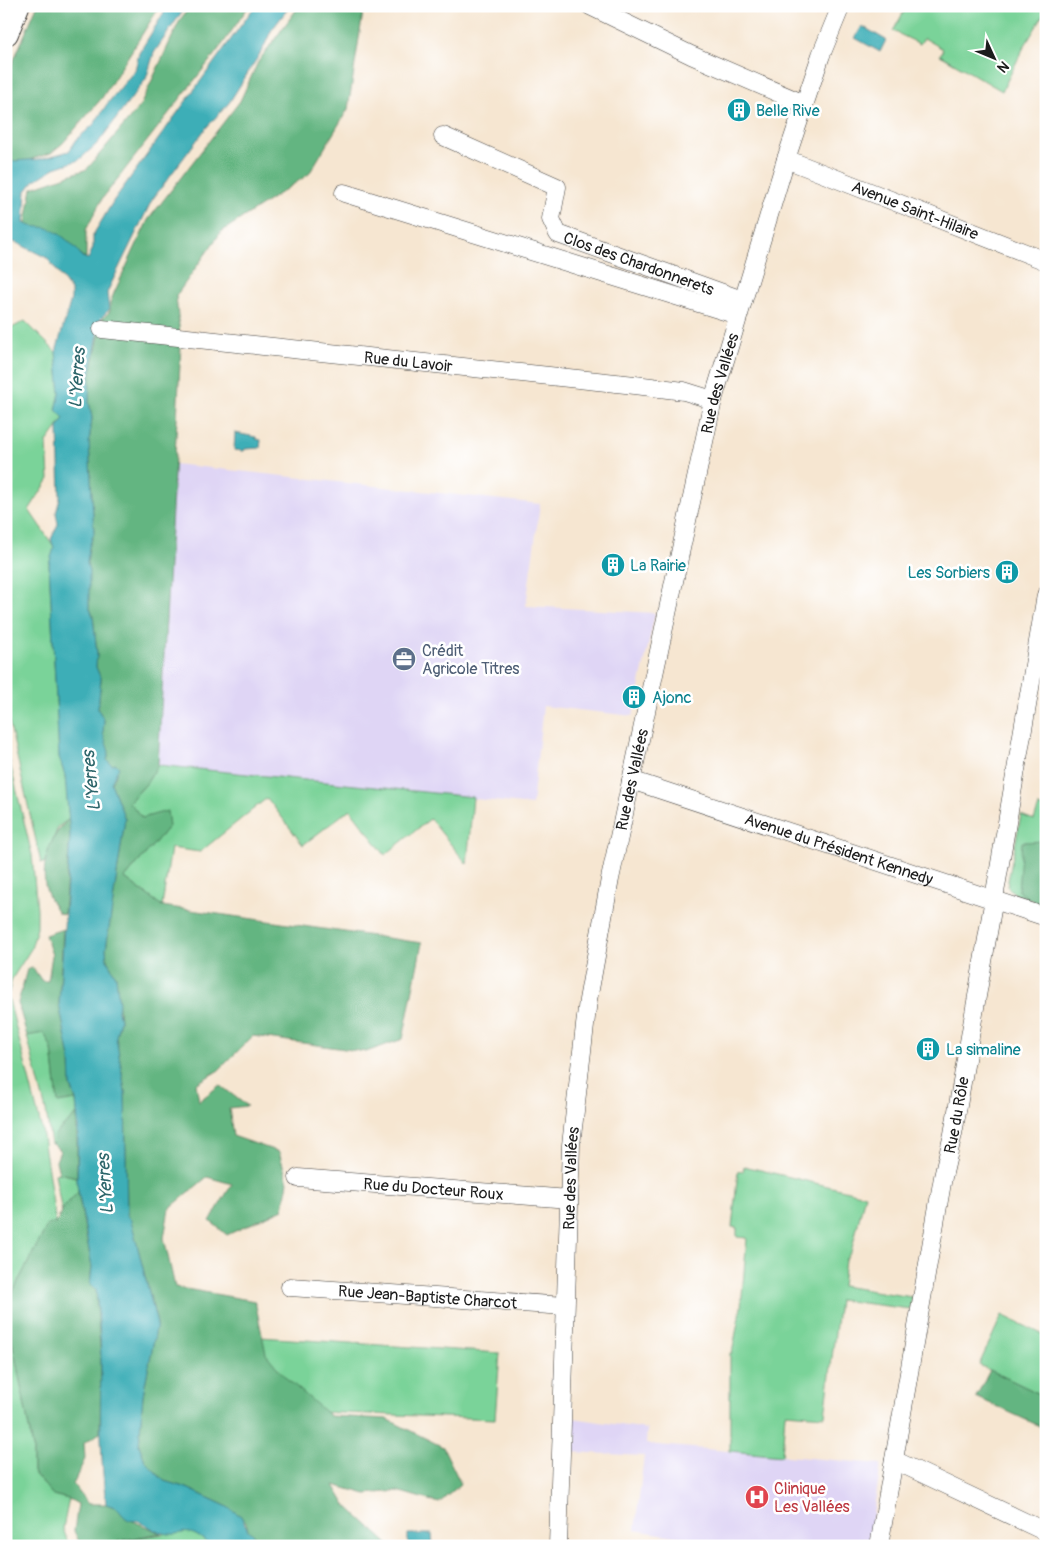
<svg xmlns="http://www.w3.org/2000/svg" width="1052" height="1552" viewBox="0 0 1052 1552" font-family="Pangolin,sans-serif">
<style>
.built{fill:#dfd5f5}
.green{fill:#7ad399;stroke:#4b785a}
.forest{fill:#63b581;stroke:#40684e}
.water{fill:#3daeb7;stroke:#2c656a}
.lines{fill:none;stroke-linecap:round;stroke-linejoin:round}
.minor-casing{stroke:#3d3a37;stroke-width:19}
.secondary-casing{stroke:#3d3a37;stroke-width:26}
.minor{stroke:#fff;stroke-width:18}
.secondary{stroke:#fff;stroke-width:24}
.labels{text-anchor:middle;stroke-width:5;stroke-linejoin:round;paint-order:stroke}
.culture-label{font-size:16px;fill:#0d838f;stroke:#fff;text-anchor:start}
.street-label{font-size:16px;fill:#1c1c1c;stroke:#fff}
.service-label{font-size:16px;fill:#4e5e75;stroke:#fff;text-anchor:start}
.health-label{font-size:16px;fill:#be3a42;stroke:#fff;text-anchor:start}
.water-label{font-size:18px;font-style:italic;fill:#2c656a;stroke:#fff}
</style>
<rect width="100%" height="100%" fill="#fff"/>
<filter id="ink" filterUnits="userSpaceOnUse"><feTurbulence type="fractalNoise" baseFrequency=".02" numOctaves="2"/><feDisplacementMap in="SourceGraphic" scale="10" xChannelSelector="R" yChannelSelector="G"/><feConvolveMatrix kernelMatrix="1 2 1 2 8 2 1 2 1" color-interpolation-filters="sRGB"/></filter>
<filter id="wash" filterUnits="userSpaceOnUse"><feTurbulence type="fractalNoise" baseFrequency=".0096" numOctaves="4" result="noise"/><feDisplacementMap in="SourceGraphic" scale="20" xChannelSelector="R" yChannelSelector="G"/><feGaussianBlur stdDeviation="1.12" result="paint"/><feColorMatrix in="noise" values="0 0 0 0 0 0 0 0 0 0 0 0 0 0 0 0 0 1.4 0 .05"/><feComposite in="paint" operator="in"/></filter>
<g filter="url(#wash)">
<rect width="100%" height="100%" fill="#f6e6d1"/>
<path class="built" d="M174 464 540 504 526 606 655 613 633 716 543 706 532 805 158 765Z
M573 1418 647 1429 646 1444 881 1464 868 1546H737L635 1530 644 1456 571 1452Z"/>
<path class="green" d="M907 6H1038L1045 12 1024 47 1002 91 940 55 943 49 924 38 920 44 893 31Z
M25 321 56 352 60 393 56 410 64 418 47 442 49 479 29 510 55 548 49 564 59 757 65 776 69 819 58 827 44 863H41L6 708V331Z
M6 746 32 855 37 909V928L31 949 12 979 8 996 42 1130 56 1223 48 1224 6 1305Z
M158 765 473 797 467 864 430 819 385 855 350 809 303 845 267 798 200 852 171 848 162 906 125 878 169 826 142 818 129 802 146 784Z
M1039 806 1046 809V905L1015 894 1007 886 1021 815 1034 820Z
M44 1032 52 1049 58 1102 76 1100 77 1114 55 1134 53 1144H51L46 1111 27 1036Z
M744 1166 865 1195 851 1252 845 1260 842 1286 912 1297 910 1309 839 1300 825 1416 785 1413 782 1456 730 1451V1353H732L741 1307 747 1238 737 1237V1228L732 1227 738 1171 743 1172Z
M59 1173 77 1177 78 1192 65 1206 62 1213 55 1174Z
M6 1309 33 1448V1472L53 1495 69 1499 63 1528 69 1546H6Z
M1002 1315 1046 1336V1397L979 1365Z
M156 1330 500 1353 495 1419 142 1405Z
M187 1530 199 1536 211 1546H111L119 1541Z"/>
<path class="forest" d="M37 6H160L102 98 63 143 51 153 16 164 6 186V78Z
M190 6H249L222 45 102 199 86 230V258L25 228 32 188 87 169 140 106 180 20Z
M299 6H364L348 109 309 174 221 232 176 296 181 346 158 765 146 784 129 802 142 818 167 811 169 826 125 878 162 906 422 943 403 1039 366 1052 253 1036 219 1070 196 1084 199 1101 220 1085 247 1106 229 1108 233 1136 279 1152 288 1182 283 1209 227 1235 210 1221 232 1184 207 1177 169 1209 164 1238 175 1287 255 1301 266 1354 285 1377 330 1416 387 1419 443 1447 461 1484 439 1503 397 1491 366 1494 334 1485 345 1504 390 1546H265L248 1530 246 1522 226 1506 187 1488 164 1481 145 1461 139 1445 143 1395 157 1323 131 1221 127 1216 125 1091 116 1037 120 1020 116 976 107 960 106 949 125 819 111 783 116 775 107 760 103 733 104 720 98 709 101 679 96 667 97 654 93 616 89 606 87 563 89 547 94 533 89 442 92 418 89 402 90 377 103 318 110 311V303L114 293 148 220 240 101 258 62Z
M69 819 70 836 64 914 58 913C55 907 50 901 48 895 38 871 49 835 69 819Z
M1046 841V910L1018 891 1022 842Z
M63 929 59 1004 70 1058 71 1086 76 1100 58 1103 52 1049 44 1033 27 1036 18 1003 27 969 33 968 42 981H48L52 955 45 935Z
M77 1114V1177L59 1173 56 1161 60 1151 53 1144 55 1134Z
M78 1192 92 1267 90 1284 96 1290 101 1361 100 1433 84 1443 85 1459 73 1484 88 1504H106L119 1508 126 1518 161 1533 119 1541 111 1546H81L74 1531 78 1504 69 1499 53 1495 33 1472V1448L6 1309V1305L48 1224 56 1223 65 1206Z
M990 1370 1046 1397V1429L976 1397Z"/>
<path class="water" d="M168 6H186L154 53 146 79 98 143 79 160 55 168 34 181 26 191 24 223C32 228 39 226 48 228 58 231 78 248 82 257L88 259 93 248V235L114 200 255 6H290L271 31 263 49 229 103 206 128 152 200 112 282 107 293 109 310 101 318 90 377 89 402 92 418 89 442 94 533 89 547 87 563 89 571V606L93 616 97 654 96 667 101 679 98 709 104 720 103 733 109 752 107 760 112 765 116 764 119 767 111 783 125 819 106 949 107 960 116 976 119 1004 118 1011 120 1020 116 1037 125 1091 127 1216 131 1220 157 1324 143 1395 139 1445 145 1461 164 1481 187 1488 226 1506 241 1516 248 1530 265 1546H211C183 1521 184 1540 160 1532 153 1530 146 1524 139 1521 134 1520 132 1522 127 1519 117 1511 122 1509 106 1504 100 1456 100 1410 101 1363 101 1338 98 1314 96 1290L90 1284 92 1267 77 1184 78 1123 76 1100 71 1086 70 1058 59 1004 70 836 65 776 59 757 49 564 54 548 51 539 58 524 56 513 60 498 58 428 64 418 56 410 60 393 56 352 71 299V290L47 258 15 242 6 246V206L11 198 6 194V169L12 161 41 159 69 151 77 139 94 124 107 104 135 70 139 53Z
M862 26 886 40 880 52 855 38Z
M235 433 256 437V439L261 440 260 448 245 449 244 451 234 450Z
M408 1534H432L433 1546H408Z"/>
</g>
<g filter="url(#ink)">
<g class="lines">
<g class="minor-casing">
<g id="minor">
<path d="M590 6 691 55 804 104"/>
<path id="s1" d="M443 136 557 187 551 219 558 234 742 300"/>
<path id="s2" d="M786 159 1046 261"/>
<path d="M344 193 737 315"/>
<path id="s3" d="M102 329 635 385 684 391 713 400"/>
<path id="s4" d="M631 780 1046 917"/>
<path id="s5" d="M298 1178 569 1199"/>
<path id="s6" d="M290 1287 565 1306"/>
<path d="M894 1460 1046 1532"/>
<path id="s7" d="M558 1546 571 1145 588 1000 610 879 713 400 786 159 821 55 841 6"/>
<path id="s8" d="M879 1546 943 1177 953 1134 992 910 1046 595"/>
</g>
</g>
<g class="secondary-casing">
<path id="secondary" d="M6 33 17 6"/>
</g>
<use href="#minor" class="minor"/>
<use href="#secondary" class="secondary"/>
</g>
</g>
<defs>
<g id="building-disc" transform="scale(1.25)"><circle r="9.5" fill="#0f9aa8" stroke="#fff"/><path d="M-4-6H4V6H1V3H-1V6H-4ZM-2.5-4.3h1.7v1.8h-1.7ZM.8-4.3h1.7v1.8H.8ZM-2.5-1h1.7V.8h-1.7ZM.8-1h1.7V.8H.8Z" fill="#fff"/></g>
<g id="office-disc" transform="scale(1.25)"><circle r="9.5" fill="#5c6f8a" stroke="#fff"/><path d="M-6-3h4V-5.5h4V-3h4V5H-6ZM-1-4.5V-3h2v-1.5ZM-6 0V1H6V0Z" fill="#fff"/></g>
<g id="hospital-disc" transform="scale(1.25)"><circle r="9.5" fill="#e0444e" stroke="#fff"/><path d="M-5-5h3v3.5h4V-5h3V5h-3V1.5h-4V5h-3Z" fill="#fff"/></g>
</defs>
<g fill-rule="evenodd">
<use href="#building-disc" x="739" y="110"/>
<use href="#building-disc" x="613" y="565"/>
<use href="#building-disc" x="1007" y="572"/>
<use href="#office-disc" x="404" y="659"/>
<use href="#building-disc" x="634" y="697"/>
<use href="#building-disc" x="928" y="1049"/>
<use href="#hospital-disc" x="757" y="1497"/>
</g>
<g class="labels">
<g class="culture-label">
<text x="756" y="116">Belle Rive</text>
<text x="630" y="571">La Rairie</text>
<text x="990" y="578" text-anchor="end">Les Sorbiers</text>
<text x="652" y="703">Ajonc</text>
<text x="946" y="1055">La simaline</text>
</g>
<g class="street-label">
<text dy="6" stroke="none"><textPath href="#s2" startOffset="139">Avenue Saint-Hilaire</textPath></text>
<text dy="6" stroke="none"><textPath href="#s1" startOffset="260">Clos des Chardonnerets</textPath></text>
<text dy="6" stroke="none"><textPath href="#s3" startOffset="308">Rue du Lavoir</textPath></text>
<text dy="6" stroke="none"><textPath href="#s7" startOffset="1178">Rue des Vallées</textPath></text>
<text dy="6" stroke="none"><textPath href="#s7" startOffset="772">Rue des Vallées</textPath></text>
<text dy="6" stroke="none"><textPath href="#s4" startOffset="219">Avenue du Président Kennedy</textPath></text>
<text dy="6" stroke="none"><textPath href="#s8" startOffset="438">Rue du Rôle</textPath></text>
<text dy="6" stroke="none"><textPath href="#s7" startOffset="368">Rue des Vallées</textPath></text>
<text dy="6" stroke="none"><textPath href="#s5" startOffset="136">Rue du Docteur Roux</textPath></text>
<text dy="6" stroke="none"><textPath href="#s6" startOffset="138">Rue Jean-Baptiste Charcot</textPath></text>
</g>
<g class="service-label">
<text x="422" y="656">Crédit<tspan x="422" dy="18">Agricole Titres</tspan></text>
</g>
<g class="health-label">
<text x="774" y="1494">Clinique<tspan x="774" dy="18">Les Vallées</tspan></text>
</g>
<g class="water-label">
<text transform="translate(77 378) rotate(-86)" y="6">L'Yerres</text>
<text transform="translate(91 781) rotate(-96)" y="6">L'Yerres</text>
<text transform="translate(105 1184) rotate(-94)" y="6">L'Yerres</text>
</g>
</g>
<rect width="1052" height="1552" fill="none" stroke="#fff" stroke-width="25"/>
<g transform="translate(994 58) rotate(134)" stroke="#ffffff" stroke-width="4" paint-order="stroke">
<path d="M0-4L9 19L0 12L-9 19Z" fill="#1c1c1c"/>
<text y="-8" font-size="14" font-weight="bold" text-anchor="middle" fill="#1c1c1c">N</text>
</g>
</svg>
